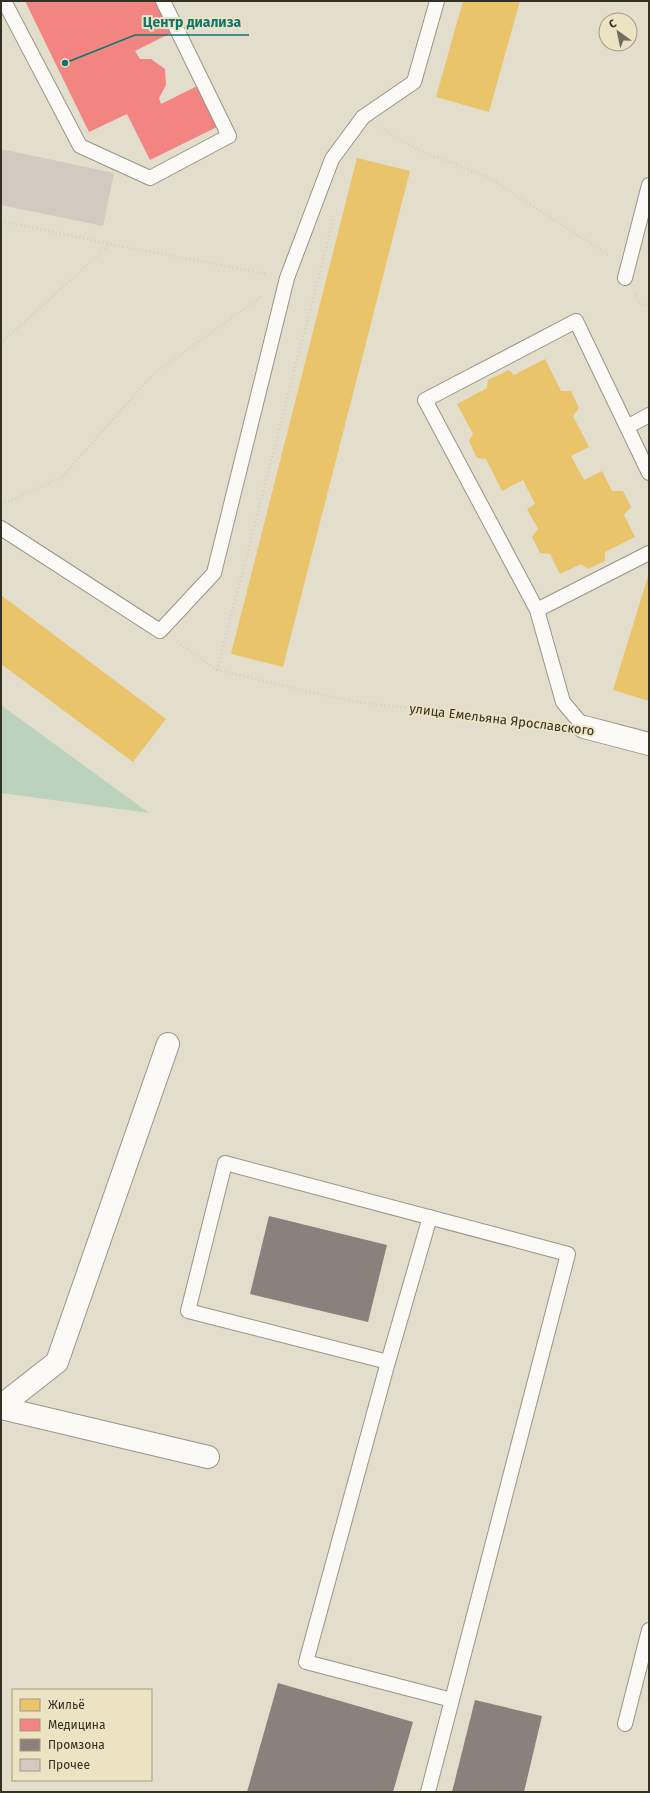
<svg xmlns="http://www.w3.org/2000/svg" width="650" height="1793" viewBox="0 0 650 1793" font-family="'Fira Sans',sans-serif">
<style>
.green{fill:#bbd3bd}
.homes{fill:#e9c46a}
.health{fill:#f28482}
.industry{fill:#8a817c}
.building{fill:#d2c9c1}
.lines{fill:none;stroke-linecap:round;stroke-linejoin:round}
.lane-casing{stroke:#989587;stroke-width:16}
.street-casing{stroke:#989587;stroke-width:24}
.path{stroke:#d0cfca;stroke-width:2.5;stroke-dasharray:1 3;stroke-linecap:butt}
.lane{stroke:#fbfaf7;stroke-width:14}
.street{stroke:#fbfaf7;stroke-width:22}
.labels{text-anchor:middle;stroke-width:4;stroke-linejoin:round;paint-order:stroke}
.street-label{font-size:13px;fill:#333024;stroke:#ece3c3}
.leader{fill:none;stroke:#0f766e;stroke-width:1.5}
.callout-dot{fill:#0f766e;stroke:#ece3c3;stroke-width:1.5}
.callout-label{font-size:14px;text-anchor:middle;font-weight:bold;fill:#0f766e;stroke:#ece3c3;stroke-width:4;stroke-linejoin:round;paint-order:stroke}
</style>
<rect width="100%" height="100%" fill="#e3decc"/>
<path class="green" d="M1 705 149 813 1 793Z"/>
<path class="homes" d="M463 1H520L489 112 436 97Z
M357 158 410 171 283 667 231 654Z
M545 359 561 391H571L579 408 573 416 589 447 571 456 584 480 602 471 612 491H623L631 507 624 515 635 537 605 552V561L588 569 581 564 560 574 550 554 540 553 532 537 538 529 527 509 535 504 523 480 502 491 486 459 477 458 469 441 473 434 457 404 487 388 488 380 509 370 514 375Z
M649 573V701L613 690Z
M1 595 166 719 133 762 1 664Z"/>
<path class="health" d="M25 1H158L173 32 135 51 140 59H151L165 69 166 85 159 98 161 104 197 86 217 127 150 160 127 114 89 132Z"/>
<path class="industry" d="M269 1216 387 1245 368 1322 250 1294Z
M278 1683 413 1722 393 1792H247Z
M475 1700 542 1716 524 1792H452Z"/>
<path class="building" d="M1 149 114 173 103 226 1 205Z"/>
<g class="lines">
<g class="lane-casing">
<path id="lane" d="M4 1 80 146 150 178 229 136 163 1
M625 278 649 185
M627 427 649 415
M1 528 160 631 214 573 287 278 332 159 363 117 414 82 437 1
M537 610 649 553
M584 727 563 702 537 610 425 400 576 321 649 473
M388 1362 430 1217
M625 1724 649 1630
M428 1792 568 1254 225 1163 188 1311 388 1362 306 1662 452 1700"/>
</g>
<g class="street-casing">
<path id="street" d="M584 727 649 744
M1 1406 57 1362 168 1044
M1 1408 208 1457"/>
</g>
<path class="path" d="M381 128 418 150 488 177 610 256
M1 221 110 244 267 274
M635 295 639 303 649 306
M1 343 110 244
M1 505 62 477 152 375 261 297
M177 642 217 670 354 702 555 724
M217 670 334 217"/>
<use href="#lane" class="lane"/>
<use href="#street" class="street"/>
</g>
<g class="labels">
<g class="street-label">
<text transform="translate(502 719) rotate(7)" y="5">улица Емельяна Ярославского</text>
</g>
</g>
<path class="leader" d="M65 63L135 35H249"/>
<circle class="callout-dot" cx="65" cy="63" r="4"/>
<g class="callout-label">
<text x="192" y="27">Центр диализа</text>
</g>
<rect width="650" height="1793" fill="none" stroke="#333024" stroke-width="4"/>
<rect x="12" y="1689" width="140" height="92" fill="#ece3c3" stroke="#a29b83"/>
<rect x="20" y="1699" width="20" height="12" fill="#e9c46a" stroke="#a29b83"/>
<text x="48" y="1709" font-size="12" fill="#333024">Жильё</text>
<rect x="20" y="1719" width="20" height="12" fill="#f28482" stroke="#a29b83"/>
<text x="48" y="1729" font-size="12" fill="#333024">Медицина</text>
<rect x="20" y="1739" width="20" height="12" fill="#8a817c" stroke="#a29b83"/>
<text x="48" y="1749" font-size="12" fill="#333024">Промзона</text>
<rect x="20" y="1759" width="20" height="12" fill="#d2c9c1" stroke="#a29b83"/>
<text x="48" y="1769" font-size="12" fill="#333024">Прочее</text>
<g transform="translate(618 32) rotate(327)"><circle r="19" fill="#ece3c3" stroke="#a29b83"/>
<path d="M0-3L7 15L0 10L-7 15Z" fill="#716d5f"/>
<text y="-6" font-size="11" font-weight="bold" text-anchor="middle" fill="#333024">С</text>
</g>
</svg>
